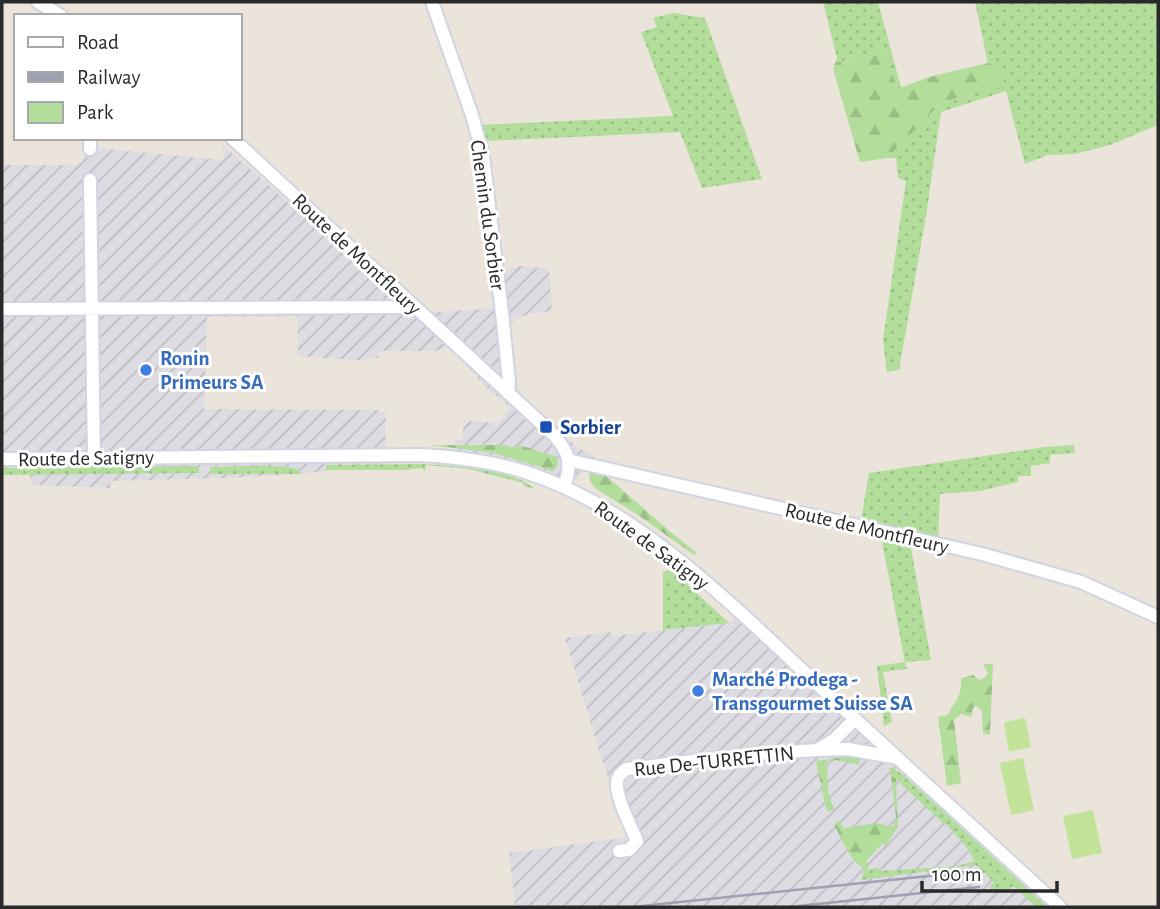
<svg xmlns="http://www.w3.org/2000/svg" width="1160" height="909" viewBox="0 0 1160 909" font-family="'Alegreya Sans',sans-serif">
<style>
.industrial{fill:url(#industrial-furrows)}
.green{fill:url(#green-dots)}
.forest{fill:url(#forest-firs)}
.pitch{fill:#c3e498}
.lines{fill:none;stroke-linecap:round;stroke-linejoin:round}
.minor-casing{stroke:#d1d4e1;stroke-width:16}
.minor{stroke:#fff;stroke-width:12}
.rail{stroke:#9fa1b2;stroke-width:2.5}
.shop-dot{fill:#3f7fe0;stroke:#fff;stroke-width:2.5}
.transit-dot{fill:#1a4fb4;stroke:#fff;stroke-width:2.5}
.labels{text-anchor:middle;stroke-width:6;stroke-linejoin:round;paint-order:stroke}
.street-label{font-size:21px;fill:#292929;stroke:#fff}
.shop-label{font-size:21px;font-weight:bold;fill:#366cbe;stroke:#fff;text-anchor:start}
.transit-label{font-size:21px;font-weight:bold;fill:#164399;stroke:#fff;text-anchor:start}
</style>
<defs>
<pattern id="industrial-furrows" width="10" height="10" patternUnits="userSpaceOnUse" patternTransform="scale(1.75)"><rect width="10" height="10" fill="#dedce3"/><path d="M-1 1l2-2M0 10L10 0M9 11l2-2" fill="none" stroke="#bebdc3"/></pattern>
<pattern id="green-dots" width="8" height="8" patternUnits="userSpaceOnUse" patternTransform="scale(1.75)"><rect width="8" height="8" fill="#b2dd9b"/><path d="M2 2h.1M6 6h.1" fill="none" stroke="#99be86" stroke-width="1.8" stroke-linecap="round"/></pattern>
<pattern id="forest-firs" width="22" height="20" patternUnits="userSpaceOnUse" patternTransform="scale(1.75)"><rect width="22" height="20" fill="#b2dd9b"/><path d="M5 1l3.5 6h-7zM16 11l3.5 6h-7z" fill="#99be86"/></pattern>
</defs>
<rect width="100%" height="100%" fill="#eae4db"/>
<path class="industrial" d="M223 145 288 202 377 285 411 314 495 308 492 274 521 266 549 269 552 311 529 314 516 319 509 329 515 380 518 390 524 398 571 442 595 458 571 484 550 482 455 458V440L463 439V428L469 421 498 423 511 408 487 388 448 346 437 351H379L378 358H367V361L298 356 297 316 207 317 204 409 378 410V412H386L385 470 339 469 301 474 225 478 111 481 110 488 31 485 30 474 2 475V165H76L83 161V147L224 160Z
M745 610 1070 907H515L509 853 629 837 602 760 565 638 611 632 613 636 729 623Z"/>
<path class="green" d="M823 2H878L901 87 896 89 885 50 835 63 837 58Z
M975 2H1158V125L1110 145 1075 154 1048 155 1025 164 1006 91 941 112 926 216 899 370 887 372 883 340 906 181 898 178 896 158H887L938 106 953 99 967 95 1001 68 988 63Z
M673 13 705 18 762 179 702 188 680 132 485 141 480 125 673 116 641 32 657 27 653 18Z
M1074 445 1075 453 1050 455V463L1031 466V476H1018V482L980 491 940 494 938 540 861 521 869 473 1045 447Z
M421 464C451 466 513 468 535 489L524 486 523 483 469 469 426 465 425 471 421 468 404 470H325L327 465Z
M199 466V473L2 475V468Z
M210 467C234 467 279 463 300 470L301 474H210Z
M881 536 910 542 931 660 905 662 907 669 883 672 892 722 884 726 877 666 905 662Z
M663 571H669L676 574 729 623 663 630Z
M889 767 898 771 928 797 1047 907H1036L1013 886 1010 889 992 892 990 887 994 882 976 865 861 880 864 870 878 868 880 871 958 866 974 861 968 849 947 825 943 823 896 779 891 776Z"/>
<path class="forest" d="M885 50 897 89 929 77 988 63 1001 68 1005 86 953 99 938 106 887 158 860 162 833 69 835 63Z
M430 445H503L518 448 519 445 557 457 558 466 553 471 494 453Z
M589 470 604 474 673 534 697 553 694 555 638 515 595 488 590 481Z
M984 664H993L990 735 983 734 982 711 976 706 973 708 971 717 961 714 954 720 961 783 947 786 938 717 948 715C956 699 962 697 961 678L974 675 976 678 981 680 987 675 988 672 985 669Z
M851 756 860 758V765L836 760 827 761 828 792 834 809 828 812 825 805 816 761Z
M891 776 896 779 898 826 886 846 882 844 866 861 869 864 868 870C852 866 841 838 834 824L839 821 844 828 877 823 893 827 896 817Z"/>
<path class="pitch" d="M1025 718 1031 747 1009 752 1004 725 1005 722Z
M1023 758 1034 810 1011 815 1000 763Z
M1093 810 1102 853 1072 859 1063 816Z"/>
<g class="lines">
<g class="minor-casing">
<path id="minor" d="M38 2 61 16
M432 2 472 115 483 156 502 313 509 381 508 393
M90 138V149
M232 138 554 435C570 454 572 463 564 487
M90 180 94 458
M2 309 405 307 412 305
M2 459 421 455C456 457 491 461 525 472 642 509 741 614 830 696 907 766 983 837 1060 907
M568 460 982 554 1081 582 1158 617
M817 750 835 739 855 719
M619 851 629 850 637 841C631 826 615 797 617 781 618 775 622 772 627 769L743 755 817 750 848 749 898 758"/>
</g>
<use href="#minor" class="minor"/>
<path class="rail" d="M632 907 967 872
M789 907 979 887"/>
</g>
<g class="shop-dot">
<circle cx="146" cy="370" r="7"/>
<circle cx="698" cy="691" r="7"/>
</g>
<rect class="transit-dot" x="539" y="420" width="14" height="14" rx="3.5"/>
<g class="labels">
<g class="street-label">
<text transform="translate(488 215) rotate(82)" y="7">Chemin du Sorbier</text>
<text transform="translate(357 254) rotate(43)" y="7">Route de Montfleury</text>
<text transform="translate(86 458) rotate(-1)" y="7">Route de Satigny</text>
<text transform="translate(867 528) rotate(13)" y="7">Route de Montfleury</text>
<text transform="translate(652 545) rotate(36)" y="7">Route de Satigny</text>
<text transform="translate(714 761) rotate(-6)" y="7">Rue De-TURRETTIN</text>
</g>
<g class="shop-label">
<text x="160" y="365">Ronin<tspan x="160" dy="24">Primeurs SA</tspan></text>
<text x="712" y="686">Marché Prodega -<tspan x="712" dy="24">Transgourmet Suisse SA</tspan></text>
</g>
<g class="transit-label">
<text x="560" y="434">Sorbier</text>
</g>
</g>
<rect width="1160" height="909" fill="none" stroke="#292929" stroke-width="7"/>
<rect x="14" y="14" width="228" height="126" fill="#ffffff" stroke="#a9a9a9" stroke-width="2"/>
<rect x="28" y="37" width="35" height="10" fill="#ffffff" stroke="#a9a9a9" stroke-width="2"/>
<text x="77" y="49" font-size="21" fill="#292929">Road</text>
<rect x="28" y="72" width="35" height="10" fill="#9fa1b2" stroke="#a9a9a9" stroke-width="2"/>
<text x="77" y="84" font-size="21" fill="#292929">Railway</text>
<rect x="28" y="102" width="35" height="21" fill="#b2dd9b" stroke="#a9a9a9" stroke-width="2"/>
<text x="77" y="119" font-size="21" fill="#292929">Park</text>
<path d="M922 881v10h135v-10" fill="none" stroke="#292929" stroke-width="3.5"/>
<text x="932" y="881" font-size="21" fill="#292929" stroke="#ffffff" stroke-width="5" paint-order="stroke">100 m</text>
</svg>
